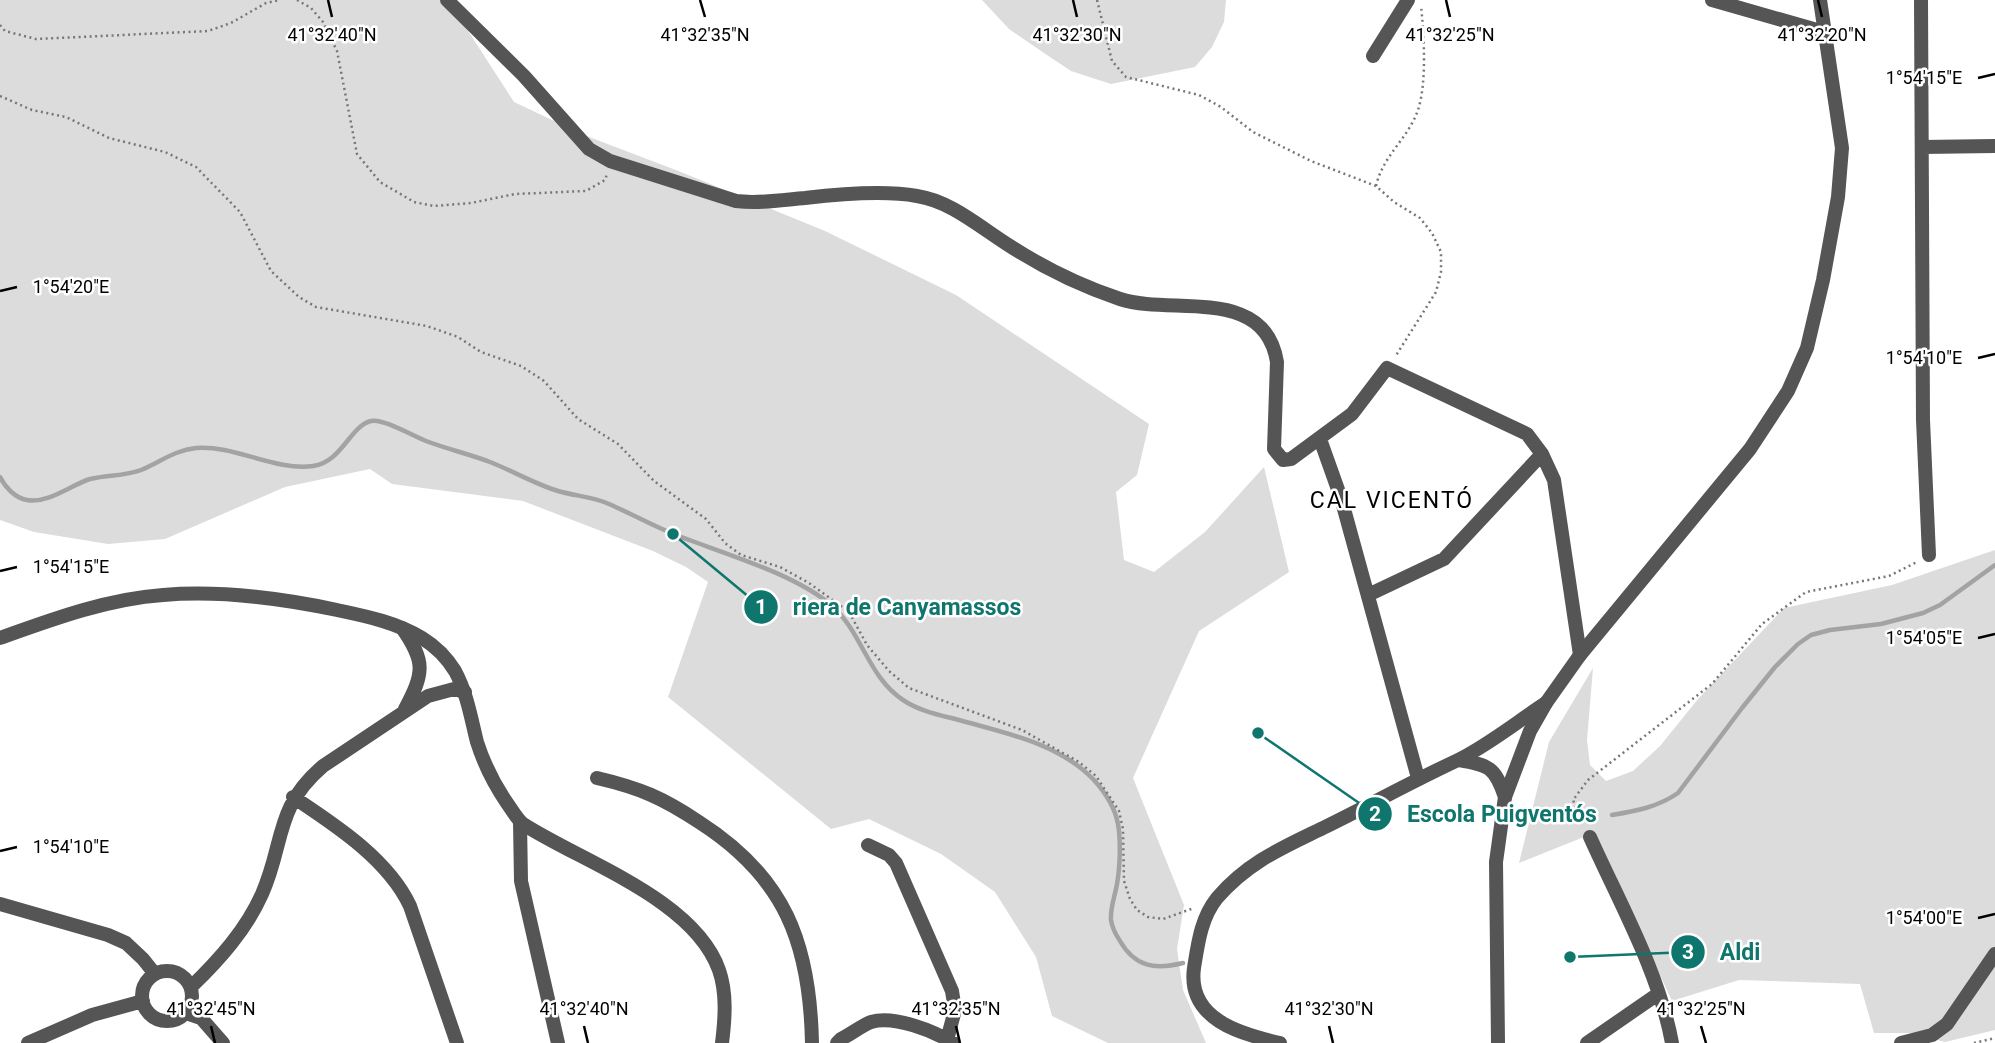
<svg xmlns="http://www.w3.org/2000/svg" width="1995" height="1043" viewBox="0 0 1995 1043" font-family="Roboto,sans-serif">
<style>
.green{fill:#dcdcdc}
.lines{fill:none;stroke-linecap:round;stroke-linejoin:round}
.stream{stroke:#a3a3a3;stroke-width:4.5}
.path{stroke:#777;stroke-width:2.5;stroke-dasharray:2 3.5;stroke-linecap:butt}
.minor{stroke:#555;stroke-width:14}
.tertiary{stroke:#555;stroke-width:14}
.ticks{fill:none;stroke:#000;stroke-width:2.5}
.labels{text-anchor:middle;stroke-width:5;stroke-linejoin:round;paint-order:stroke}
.neighbourhood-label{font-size:23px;letter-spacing:2px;fill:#000;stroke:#fff}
.ticks-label{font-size:18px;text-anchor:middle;fill:#000;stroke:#fff;stroke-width:5;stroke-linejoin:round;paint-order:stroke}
.leader{fill:none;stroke:#0f766e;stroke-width:2.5}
.callout-dot{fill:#0f766e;stroke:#fff;stroke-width:2.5}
.mark-label{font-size:21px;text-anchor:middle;font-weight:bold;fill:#fff}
.callout-label{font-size:23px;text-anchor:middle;font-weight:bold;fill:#0f766e;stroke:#fff;stroke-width:5;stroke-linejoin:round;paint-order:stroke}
</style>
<rect width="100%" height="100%" fill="#fff"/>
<path class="green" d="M0 0H448L514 102 584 135 681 172 825 231 956 295 1149 424 1137 475 1116 492 1124 560 1154 572 1205 532 1264 467 1289 572 1199 631 1133 778 1184 905 1177 949 1183 990 1206 1043H1108L1052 1016 1036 957 995 892 941 854 869 819 831 829 668 697 708 582 686 567 653 551 523 501 392 484 370 469 285 487 165 539 108 544 34 532 0 520Z
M982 0H1226L1224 22 1212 47 1195 67 1111 84 1071 71 1041 51 1009 29Z
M1995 550V1030L1945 1042 1911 1033H1874L1860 984 1739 980 1672 1001 1594 833 1519 863 1549 742 1593 668 1587 740 1590 765 1606 781 1633 771 1660 746 1698 699 1784 608 1892 585Z"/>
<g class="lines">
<path class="stream" d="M0 477C5 487 15 498 27 500 48 504 71 485 90 479 106 475 126 476 141 470 160 462 175 450 196 448 235 445 274 471 313 466 342 462 350 426 371 421 383 418 413 436 426 441 447 449 469 454 490 462 513 471 535 484 558 491 575 496 594 497 609 504 632 514 653 526 676 535 722 553 796 574 832 606 862 632 868 677 903 700 919 711 940 715 959 720 1005 733 1058 743 1093 779 1104 791 1115 808 1118 824 1121 841 1120 867 1117 884 1115 896 1110 908 1111 920 1112 927 1116 935 1120 941 1135 967 1155 970 1183 963
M1612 815C1636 811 1658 807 1678 793L1742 708 1775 667 1798 644 1811 635 1830 630 1881 624 1923 613 1940 605 1995 565"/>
<path class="path" d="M297 0 311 8 323 22 337 51 357 154 380 182 414 202 434 206 471 203 515 194 586 191 605 180 607 174
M1097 0 1112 61 1126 77 1199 95 1221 107 1253 132 1311 161 1376 186 1394 202 1420 218 1432 233 1441 252V272L1436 292 1395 357
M0 25 5 31 36 39 208 31 231 23 266 3 280 0
M0 96 32 110 66 117 109 138 165 152 196 167 240 212 271 271 299 297 316 307 427 326 458 337 481 352 521 366 544 381 578 419 618 444 654 481 706 519 725 543 741 555 780 567 809 583 849 612 867 645 889 671 909 688 1022 730 1079 762 1096 776 1119 811 1123 829 1124 881 1130 899 1137 910 1148 917 1163 919 1194 908
M1376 186C1383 155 1408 139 1418 110 1427 83 1424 34 1421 6
M1582 823 1573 800 1588 780 1712 684 1762 624 1806 592 1889 576 1917 562
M1974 1043 1995 1038"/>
<path class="minor" d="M447 0 524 76 589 149 610 161 736 201C759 204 782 200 805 198 839 194 884 190 917 196 951 201 981 228 1010 246 1044 268 1081 286 1120 299 1172 316 1265 285 1277 362L1274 449 1283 460 1291 459 1352 414 1387 368 1527 434 1542 454 1554 480 1580 655
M1712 0 1824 32
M1921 0 1923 420 1929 555
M1373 56 1408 0
M1922 147 1995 146
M1320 439 1341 498 1418 778
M1368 595 1444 559 1542 454
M402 628C426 662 424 673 405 709
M1459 760C1489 765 1495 767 1505 797
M597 778C640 788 663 798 699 822 785 877 810 943 812 1043
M293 797C335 825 388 859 410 906L457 1043
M520 822 521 881 558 1043
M1590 837C1619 902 1659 972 1672 1043
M868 845 889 855 896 863 952 991 955 1010 947 1040
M0 904 108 935 126 943 143 959 155 974
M142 996a25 25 0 1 1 50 0a25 25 0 1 1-50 0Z
M191 987C219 960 246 930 262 894 285 842 274 808 323 766L428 696 454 689 465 692
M186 1013 201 1018 223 1043
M28 1043 92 1015 143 1001
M837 1043 841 1039C851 1034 861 1026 871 1022 894 1015 934 1031 953 1043
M1280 1043C1240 1034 1187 1019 1194 968 1198 943 1201 918 1217 898 1248 862 1282 848 1323 828 1368 806 1411 782 1456 761 1486 747 1518 721 1546 703
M1587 1043 1658 994
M1901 1043 1932 1035 1947 1024 1995 954"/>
<path class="tertiary" d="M0 638C53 619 107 599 163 595 221 590 280 598 337 610 365 616 396 622 422 638 435 646 447 658 455 671 467 693 471 718 477 742 484 764 494 784 507 803 512 810 517 819 523 824 582 862 694 899 719 970 727 993 725 1019 722 1043
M1498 1043 1496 862 1505 797 1530 731 1546 703 1580 655 1750 449 1788 391 1807 348 1823 280 1838 197 1842 148 1820 0"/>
</g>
<path class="ticks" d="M328 0 332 17M700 0 705 17M1073 0 1077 17M1446 0 1450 17M1818 0 1822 17M1978 78 1995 74M0 291 17 287M1978 358 1995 354M0 571 17 567M1978 638 1995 634M0 851 17 847M1978 918 1995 914M211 1026 215 1043M584 1026 588 1043M956 1026 960 1043M1329 1026 1333 1043M1701 1026 1706 1043"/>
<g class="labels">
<g class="neighbourhood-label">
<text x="1392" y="508">CAL VICENTÓ</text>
</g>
</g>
<g class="ticks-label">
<text x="332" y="41">41°32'40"N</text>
<text x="705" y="41">41°32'35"N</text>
<text x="1077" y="41">41°32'30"N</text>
<text x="1450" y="41">41°32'25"N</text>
<text x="1822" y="41">41°32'20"N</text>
<text x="1924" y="84">1°54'15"E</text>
<text x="71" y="293">1°54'20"E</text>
<text x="1924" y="364">1°54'10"E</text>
<text x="71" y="573">1°54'15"E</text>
<text x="1924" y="644">1°54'05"E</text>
<text x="71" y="853">1°54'10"E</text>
<text x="1924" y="924">1°54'00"E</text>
<text x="211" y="1015">41°32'45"N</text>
<text x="584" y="1015">41°32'40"N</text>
<text x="956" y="1015">41°32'35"N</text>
<text x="1329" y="1015">41°32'30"N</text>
<text x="1701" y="1015">41°32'25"N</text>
</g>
<path class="leader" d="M673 534L761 607M1258 733L1375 814M1570 957L1688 952"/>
<g class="callout-dot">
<circle cx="673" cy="534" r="7"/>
<circle cx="1258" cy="733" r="7"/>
<circle cx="1570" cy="957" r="7"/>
<circle cx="761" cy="607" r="18"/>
<circle cx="1375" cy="814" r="18"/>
<circle cx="1688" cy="952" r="18"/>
</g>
<g class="mark-label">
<text x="761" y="614">1</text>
<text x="1375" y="821">2</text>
<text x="1688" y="959">3</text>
</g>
<g class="callout-label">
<text x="907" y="615">riera de Canyamassos</text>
<text x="1502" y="822">Escola Puigventós</text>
<text x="1740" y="960">Aldi</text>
</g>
</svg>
